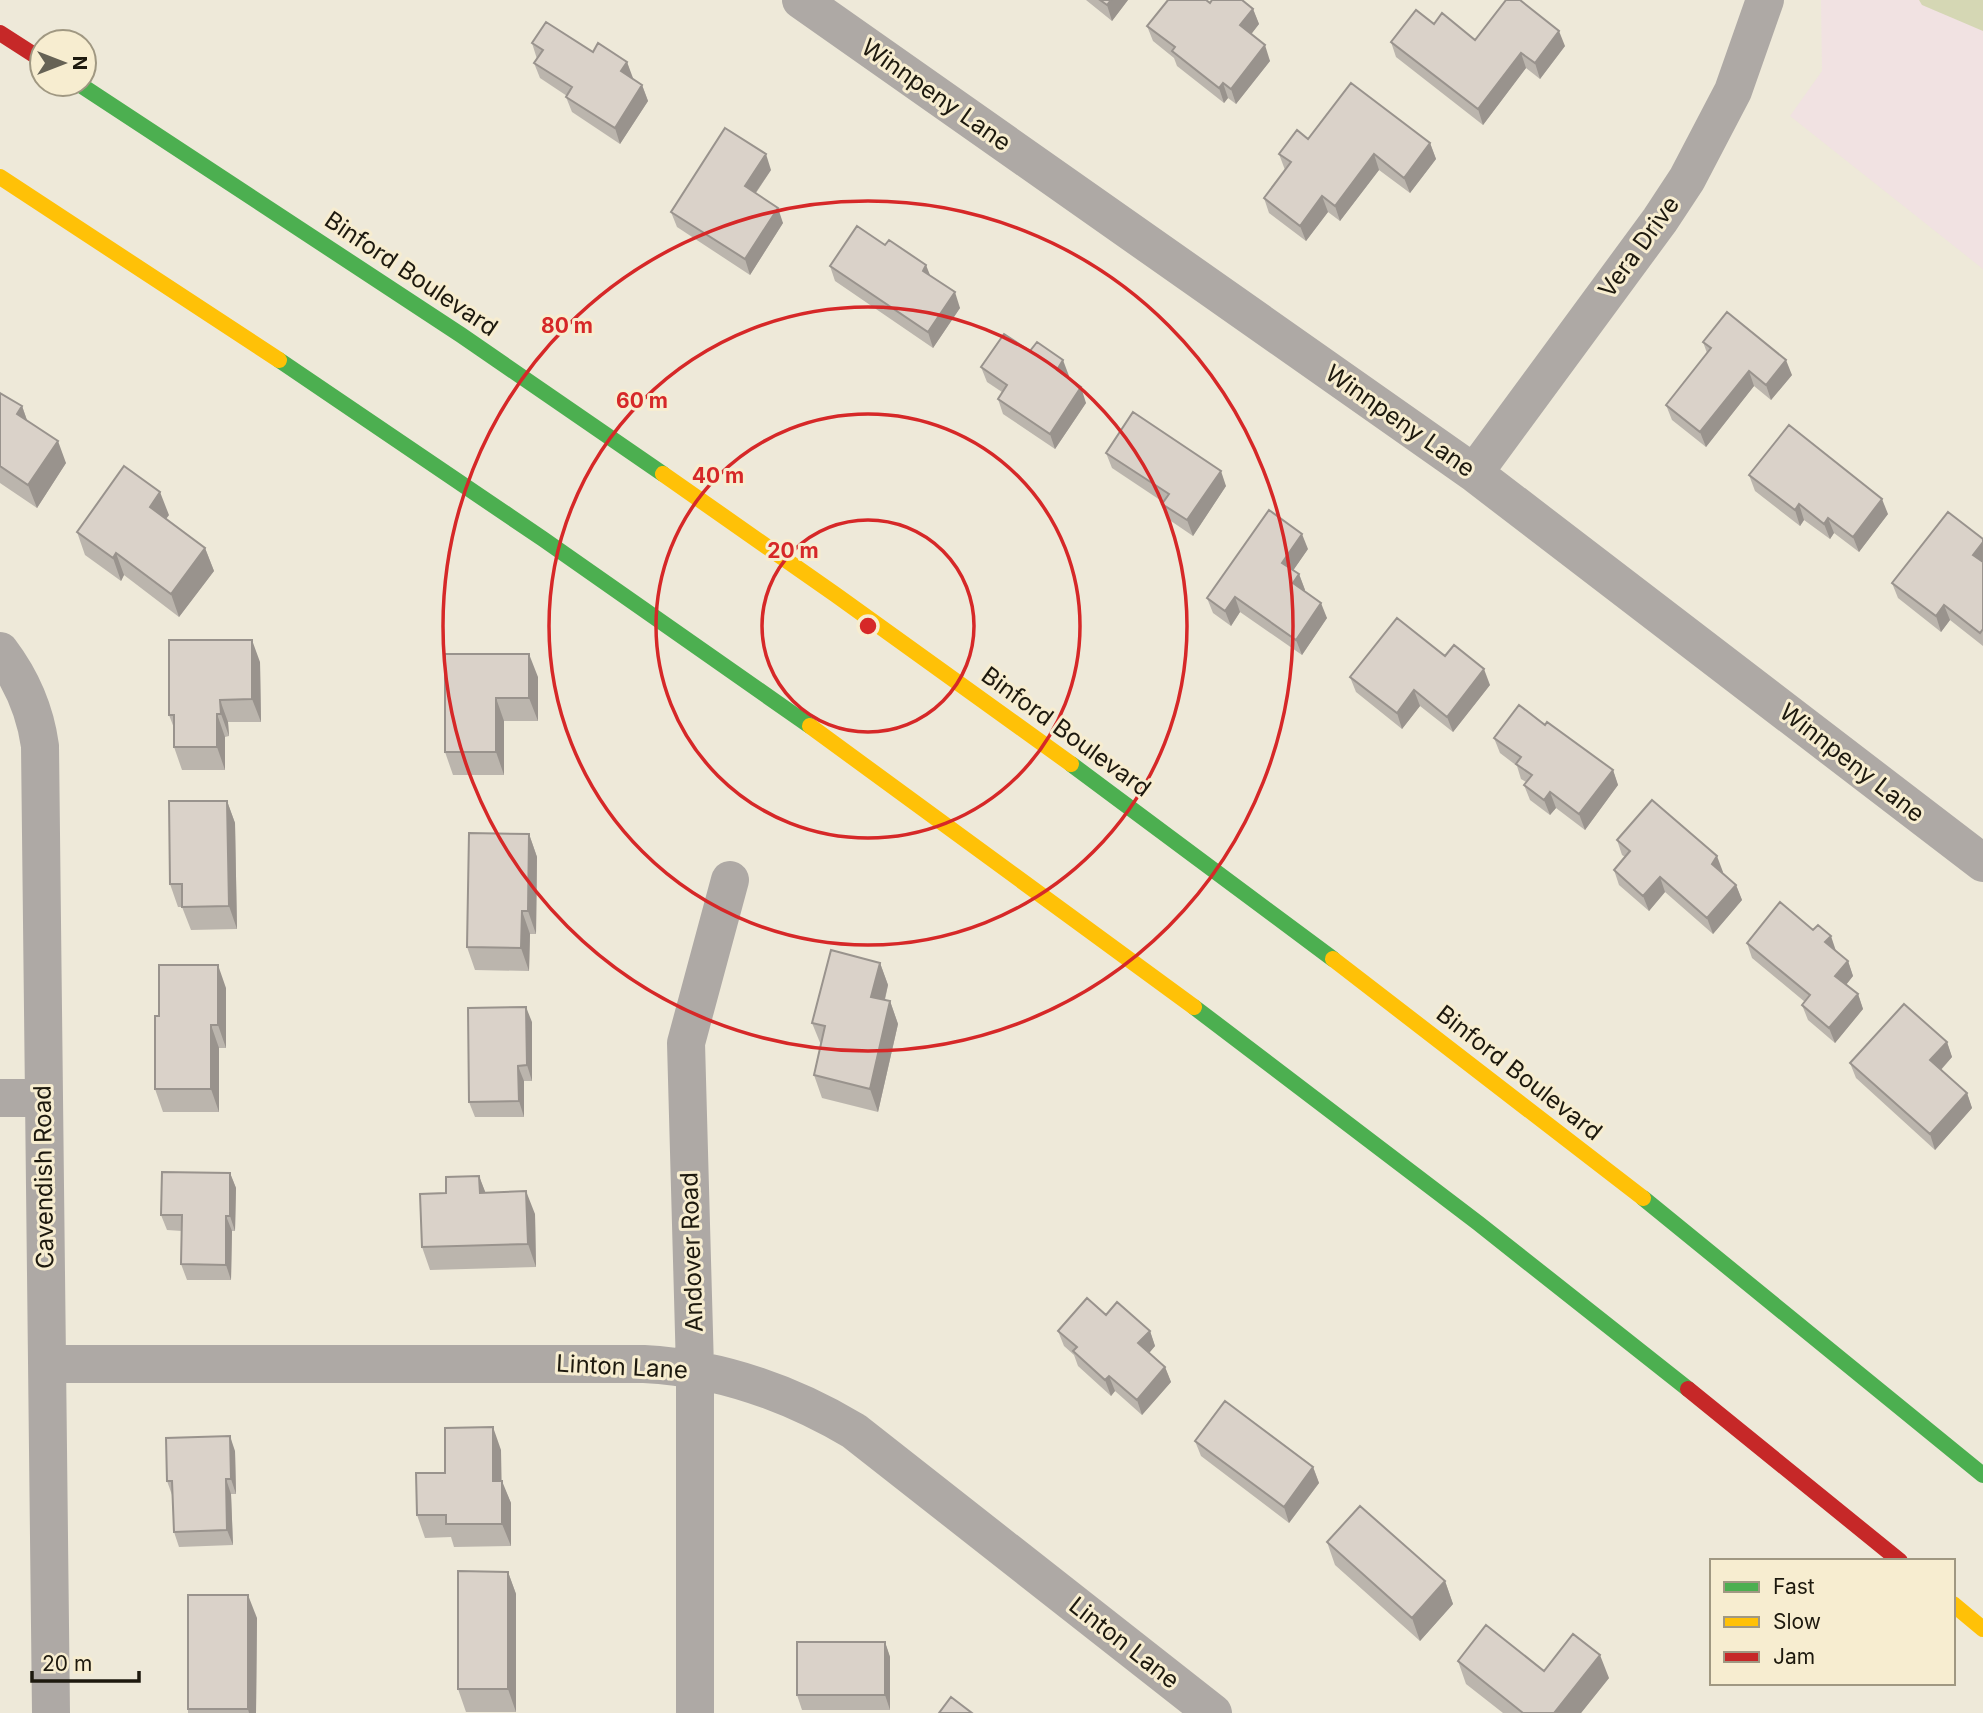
<svg xmlns="http://www.w3.org/2000/svg" width="1983" height="1713" viewBox="0 0 1983 1713" font-family="Inter,sans-serif">
<style>
.education{fill:#f1e2e2}
.green{fill:#d5d7b4}
.lines{fill:none;stroke-linecap:round;stroke-linejoin:round}
.street{stroke:#aea9a5;stroke-width:38}
.fast{stroke:#4caf50;stroke-width:16}
.slow{stroke:#ffc107;stroke-width:16}
.jam{stroke:#c62828;stroke-width:16}
.wall{fill:#bbb5ad}
.shaded-wall{fill:#99938d}
.building{fill:#dad2c9;stroke:#99938d;stroke-width:2}
.ring{fill:none;stroke:#d62828;stroke-width:3.5}
.labels{text-anchor:middle;stroke-width:6;stroke-linejoin:round;paint-order:stroke}
.street-label{font-size:24px;fill:#1d190e;stroke:#f7edd0}
.centre{fill:#d62828;stroke:#f7edd0;stroke-width:3.5}
.ring-label{font-size:21px;text-anchor:middle;font-weight:bold;fill:#d62828;stroke:#f7edd0;stroke-width:6;stroke-linejoin:round;paint-order:stroke}
</style>
<rect width="100%" height="100%" fill="#eee9d9"/>
<path class="education" d="M1821 0H1983V269L1790 116 1822 71Z"/>
<path class="green" d="M1919 0H1983V31L1922 5Z"/>
<g class="lines">
<path class="street" d="M801 0 1474 473 1983 863
M1474 473 1660 220 1687 179 1733 91 1765 0
M0 651C22 680 35 710 40 746 42 1069 48 1391 51 1713
M0 1098H42
M47 1364H644C718 1368 790 1393 854 1431L1213 1713
M695 1713V1369L686 1043 730 880"/>
<path class="fast" d="M79 84 461 335 663 474
M279 360 543 539 810 726
M1071 764 1333 959
M1194 1007 1478 1223 1688 1389
M1643 1198 1983 1475"/>
<path class="slow" d="M0 177 279 360
M663 474 836 595 1071 764
M810 726 1194 1007
M1333 959 1643 1198
M1953 1604 1983 1629"/>
<path class="jam" d="M0 33 42 60
M1688 1389 1900 1561"/>
</g>
<path class="wall" d="M1086 0H1128L1112 21Z
M1210 3 1253 9 1259 24 1251 34 1270 61 1236 104 1228 98 1224 103 1177 66 1174 58 1153 41 1147 26Z
M1434 24 1475 40 1565 46 1540 79 1526 68 1483 125 1396 57 1391 42Z
M532 43 593 52 627 62 632 78 642 85 648 101 620 144 572 112 566 97 567 96 540 78 534 63 537 59Z
M1430 143 1436 159 1410 193 1379 170 1340 221 1328 212 1306 241 1269 213 1264 198 1285 170 1279 154Z
M771 170 756 193 783 223 750 275 677 227 671 212Z
M830 266 930 276 960 308 933 348 835 281Z
M1703 342 1792 375 1771 400 1754 386 1706 447 1672 420 1666 405 1707 353Z
M1030 351 1069 376 1067 378 1086 403 1055 449 1003 414 998 399 1002 392 987 382 981 367Z
M0 393 22 406 27 420 66 463 37 508 0 483Z
M1106 453 1226 486 1193 536 1168 519 1162 504 1163 502 1112 468Z
M1749 475 1888 514 1859 552 1834 533 1830 539 1804 520 1800 526 1755 491Z
M169 515 166 519 205 548 214 571 179 617 124 575 121 581 85 555 77 532Z
M1983 539V646L1950 620 1941 632 1898 598 1892 583Z
M1308 549 1293 570 1299 574 1305 590 1304 591 1327 618 1302 655 1240 612 1231 626 1213 613 1207 598Z
M445 654 538 677V721H504V775H453L445 752Z
M1445 656 1490 685 1453 732 1420 706 1402 729 1356 692 1350 677Z
M260 662 261 722H228L229 736 225 737V770H182L174 747V728L169 715Z
M1545 725 1613 770 1618 785 1585 830 1556 808 1550 815 1530 800 1524 785 1526 782 1521 779 1517 766 1500 753 1494 738Z
M227 801 235 823 237 929 191 930 182 907H178L170 884Z
M529 834 537 857 536 934H530L529 971 475 970 467 947Z
M1617 840 1723 872 1722 873 1736 885 1742 900 1713 934 1665 892 1649 911 1619 885 1614 870 1625 857 1622 855Z
M1747 943 1836 951 1848 961 1853 976 1846 985 1858 994 1863 1009 1835 1043 1808 1020 1802 1005 1805 1002 1752 958Z
M880 963 888 985 885 1000 890 1001 898 1024 878 1112 822 1098 814 1075 821 1045 812 1023Z
M226 988V1048H219V1112H163L155 1089 159 1016Z
M532 1022V1081H524V1117H475L469 1102Z
M1947 1042 1952 1057 1941 1070 1967 1093 1972 1108 1935 1150 1856 1078 1850 1063Z
M230 1173 236 1188 235 1231H232L231 1280H187L181 1264 182 1231 167 1230 161 1215Z
M479 1176 485 1192 535 1214 536 1267 430 1270 422 1247 446 1193Z
M1106 1315 1150 1331 1155 1346 1149 1353 1165 1367 1171 1382 1142 1415 1115 1391 1111 1396 1078 1366 1074 1355 1064 1346 1058 1331Z
M1195 1441 1313 1467 1319 1483 1289 1523 1201 1456Z
M501 1450V1481L511 1503V1546L454 1547 451 1537 425 1538 417 1515 445 1473Z
M235 1451 236 1494H231L233 1545 179 1547 174 1532 172 1495 167 1481Z
M1327 1542 1445 1581 1453 1604 1420 1641 1335 1565Z
M508 1572 516 1594V1712H466L458 1689Z
M188 1595 257 1618 256 1713H188Z
M885 1642 890 1657V1710H802L797 1695Z
M1458 1661 1544 1671 1609 1678 1581 1713H1503L1466 1684Z"/>
<path class="shaded-wall" d="M1111 0H1128L1112 21 1107 5Z
M1253 9 1259 24 1246 41 1240 25Z
M1559 31 1565 46 1540 79 1535 63Z
M1265 45 1270 61 1236 104 1231 89Z
M1521 53 1526 68 1483 125 1478 109Z
M627 62 633 78 627 86 621 71Z
M1223 83 1228 98 1224 103 1219 88Z
M642 85 648 101 620 144 615 128Z
M1430 143 1436 159 1410 193 1404 178Z
M766 154 771 170 750 201 745 186Z
M1374 154 1379 170 1340 221 1335 206Z
M1322 196 1328 212 1306 241 1300 226Z
M778 208 783 223 750 275 745 259Z
M926 265 932 280 923 271Z
M955 292 960 308 933 348 928 332Z
M1063 360 1069 376 1062 386 1057 370Z
M1786 360 1792 375 1771 400 1766 385Z
M1749 371 1754 386 1706 447 1700 432Z
M1081 387 1086 403 1055 449 1050 434Z
M22 406 30 429 17 414Z
M58 441 66 463 37 508 28 485Z
M1221 471 1226 486 1193 536 1187 520Z
M160 492 169 515 158 529 150 507Z
M1882 499 1888 514 1859 552 1853 537Z
M1799 504 1804 520 1800 526 1795 510Z
M1828 518 1834 533 1830 539 1824 524Z
M1302 534 1308 549 1288 578 1282 563Z
M1983 542V565L1973 555Z
M205 548 214 571 179 617 171 594Z
M116 553 124 575 121 581 113 558Z
M1299 574 1305 590 1299 598 1293 583Z
M1235 597 1240 612 1231 626 1225 611Z
M1321 603 1327 618 1302 655 1296 640Z
M1944 605 1950 620 1941 632 1936 616Z
M252 640 260 662 261 722 252 699Z
M529 654 538 677V721L529 698Z
M1484 669 1490 685 1453 732 1447 717Z
M1414 690 1420 706 1402 729 1397 713Z
M496 698 504 721V775L496 752Z
M220 700 228 722 229 736 221 714Z
M217 714 225 737V770L217 747Z
M1613 770 1618 785 1585 830 1579 814Z
M1550 792 1556 808 1550 815 1544 800Z
M227 801 235 823 237 929 229 906Z
M529 834 537 857 536 934 528 911Z
M1717 856 1723 872 1717 879 1712 864Z
M1660 877 1665 892 1649 911 1643 896Z
M1736 885 1742 900 1713 934 1707 918Z
M522 911 530 934 529 971 521 948Z
M1831 936 1836 951 1825 942Z
M1848 961 1853 976 1841 991 1835 976Z
M880 963 888 985 880 1019 871 997Z
M218 965 226 988V1048L218 1025Z
M1858 994 1863 1009 1835 1043 1829 1028Z
M890 1001 898 1024 878 1112 870 1089Z
M526 1007 532 1022V1081L527 1065Z
M211 1025 219 1048V1112L211 1089Z
M1947 1042 1952 1057 1936 1075 1930 1060Z
M518 1066 524 1081V1117L519 1101Z
M1967 1093 1972 1108 1935 1150 1930 1134Z
M230 1173 236 1188 235 1231 230 1216Z
M479 1176 488 1199 480 1193Z
M526 1191 535 1214 536 1267 528 1244Z
M226 1216 232 1231 231 1280 226 1265Z
M1150 1331 1155 1346 1144 1359 1138 1343Z
M1165 1367 1171 1382 1142 1415 1137 1400Z
M1109 1376 1115 1391 1111 1396 1105 1380Z
M493 1427 501 1450 502 1503 493 1481Z
M230 1436 235 1451 236 1494 231 1479Z
M1313 1467 1319 1483 1289 1523 1284 1507Z
M226 1479 231 1494 233 1545 227 1530Z
M502 1481 511 1503V1546L502 1524Z
M508 1572 516 1594V1712L508 1689Z
M1445 1581 1453 1604 1420 1641 1412 1618Z
M248 1595 257 1618 256 1713H249L248 1709Z
M885 1642 890 1657V1710L885 1695Z
M1600 1655 1609 1678 1581 1713H1554Z"/>
<path class="building" d="M1100 0H1111L1107 5Z
M1168 0H1206L1210 3 1212 0H1242L1253 9 1240 25 1265 45 1231 89 1223 83 1219 88 1172 51 1175 47 1147 26Z
M1506 0H1520L1559 31 1535 63 1521 53 1478 109 1391 42 1416 10 1434 24 1442 13 1475 40Z
M546 22 593 52 598 43 627 62 621 71 642 85 615 128 566 97 572 87 534 63 543 50 532 43Z
M1351 83 1430 143 1404 178 1374 154 1335 206 1322 196 1300 226 1264 198 1291 162 1279 154 1297 130 1308 139Z
M725 128 766 154 745 186 778 208 745 259 671 212Z
M857 226 885 245 889 240 926 265 923 271 955 292 928 332 830 266Z
M1727 312 1786 360 1766 385 1749 371 1700 432 1666 405 1711 348 1703 342Z
M1004 334 1030 351 1037 342 1063 360 1057 370 1081 387 1050 434 998 399 1007 385 981 367Z
M0 393 22 406 17 414 58 441 28 485 0 466Z
M1133 412 1221 471 1187 520 1162 504 1169 494 1106 453Z
M1789 425 1882 499 1853 537 1828 518 1824 524 1799 504 1795 510 1749 475Z
M124 466 160 492 150 507 205 548 171 594 116 553 113 558 77 532Z
M1269 510 1302 534 1282 563 1299 574 1293 583 1321 603 1296 640 1235 597 1225 611 1207 598Z
M1948 512 1983 539V542L1973 555 1983 562V629L1980 633 1944 605 1936 616 1892 583Z
M1397 618 1445 656 1454 645 1484 669 1447 717 1414 690 1397 713 1350 677Z
M169 640H252V699L220 700 221 714H217V747H174V715H169Z
M445 654H529V698H496V752H445Z
M1519 705 1545 725 1547 722 1613 770 1579 814 1550 792 1544 800 1524 785 1532 775 1516 764 1521 757 1494 738Z
M1652 800 1717 856 1712 864 1736 885 1707 918 1660 877 1643 896 1614 870 1630 851 1617 840Z
M169 801H227L229 906 182 907V884H170Z
M469 833 529 834 528 911H522L521 948 467 947Z
M1780 902 1813 930 1818 925 1831 936 1825 942 1848 961 1835 976 1858 994 1829 1028 1802 1005 1810 995 1747 943Z
M831 950 880 963 871 997 890 1001 870 1089 814 1075 825 1026 812 1023Z
M159 965H218V1025H211V1089H155V1016H159Z
M1904 1004 1947 1042 1930 1060 1967 1093 1930 1134 1850 1063Z
M526 1007 527 1065 518 1066 519 1101 469 1102 468 1008Z
M162 1172 230 1173V1216H226V1265L181 1264 182 1215H161Z
M479 1176 480 1193 526 1191 528 1244 422 1247 420 1194 446 1193V1177Z
M1087 1298 1106 1315 1117 1302 1150 1331 1138 1343 1165 1367 1137 1400 1109 1376 1105 1380 1073 1351 1077 1347 1058 1331Z
M1225 1401 1313 1467 1284 1507 1195 1441Z
M493 1427V1481H502V1524H446V1515H417L416 1473H445V1428Z
M230 1436 231 1479H226L227 1530 174 1532 172 1481H167L166 1438Z
M1360 1506 1445 1581 1412 1618 1327 1542Z
M458 1571 508 1572V1689H458Z
M188 1595H248V1709H188Z
M1486 1625 1544 1671 1573 1634 1600 1655 1554 1713H1523L1458 1661Z
M797 1642H885V1695H797Z
M951 1697 972 1713H939Z"/>
<g class="ring">
<circle cx="868" cy="626" r="106"/>
<circle cx="868" cy="626" r="212"/>
<circle cx="868" cy="626" r="319"/>
<circle cx="868" cy="626" r="425"/>
</g>
<g class="labels">
<g class="street-label">
<text transform="translate(936 95) rotate(35)" y="8">Winnpeny Lane</text>
<text transform="translate(1639 247) rotate(-54)" y="8">Vera Drive</text>
<text transform="translate(411 274) rotate(34)" y="8">Binford Boulevard</text>
<text transform="translate(1400 421) rotate(35)" y="8">Winnpeny Lane</text>
<text transform="translate(1066 732) rotate(36)" y="8">Binford Boulevard</text>
<text transform="translate(1852 763) rotate(38)" y="8">Winnpeny Lane</text>
<text transform="translate(1519 1073) rotate(38)" y="8">Binford Boulevard</text>
<text transform="translate(44 1177) rotate(-91)" y="8">Cavendish Road</text>
<text transform="translate(692 1252) rotate(-92)" y="8">Andover Road</text>
<text transform="translate(622 1367) rotate(3)" y="8">Linton Lane</text>
<text transform="translate(1124 1643) rotate(38)" y="8">Linton Lane</text>
</g>
</g>
<circle cx="868" cy="626" r="10" class="centre"/>
<g class="ring-label">
<text x="567" y="333">80 m</text>
<text x="642" y="408">60 m</text>
<text x="718" y="483">40 m</text>
<text x="793" y="558">20 m</text>
</g>
<rect x="1710" y="1559" width="245" height="126" fill="#f7edd0" stroke="#a09882" stroke-width="2"/>
<rect x="1724" y="1582" width="35" height="10" fill="#4caf50" stroke="#a09882" stroke-width="2"/>
<text x="1773" y="1594" font-size="21" fill="#1d190e">Fast</text>
<rect x="1724" y="1617" width="35" height="10" fill="#ffc107" stroke="#a09882" stroke-width="2"/>
<text x="1773" y="1629" font-size="21" fill="#1d190e">Slow</text>
<rect x="1724" y="1652" width="35" height="10" fill="#c62828" stroke="#a09882" stroke-width="2"/>
<text x="1773" y="1664" font-size="21" fill="#1d190e">Jam</text>
<g transform="translate(63 63) rotate(90)"><circle r="33" fill="#f7edd0" stroke="#a09882" stroke-width="2"/>
<path d="M0-5L12 26L0 18L-12 26Z" fill="#666255"/>
<text y="-10" font-size="19" font-weight="bold" text-anchor="middle" fill="#1d190e">N</text>
</g>
<path d="M32 1671v10h107v-10" fill="none" stroke="#1d190e" stroke-width="3.5"/>
<text x="42" y="1671" font-size="21" fill="#1d190e" stroke="#f7edd0" stroke-width="5" paint-order="stroke">20 m</text>
</svg>
